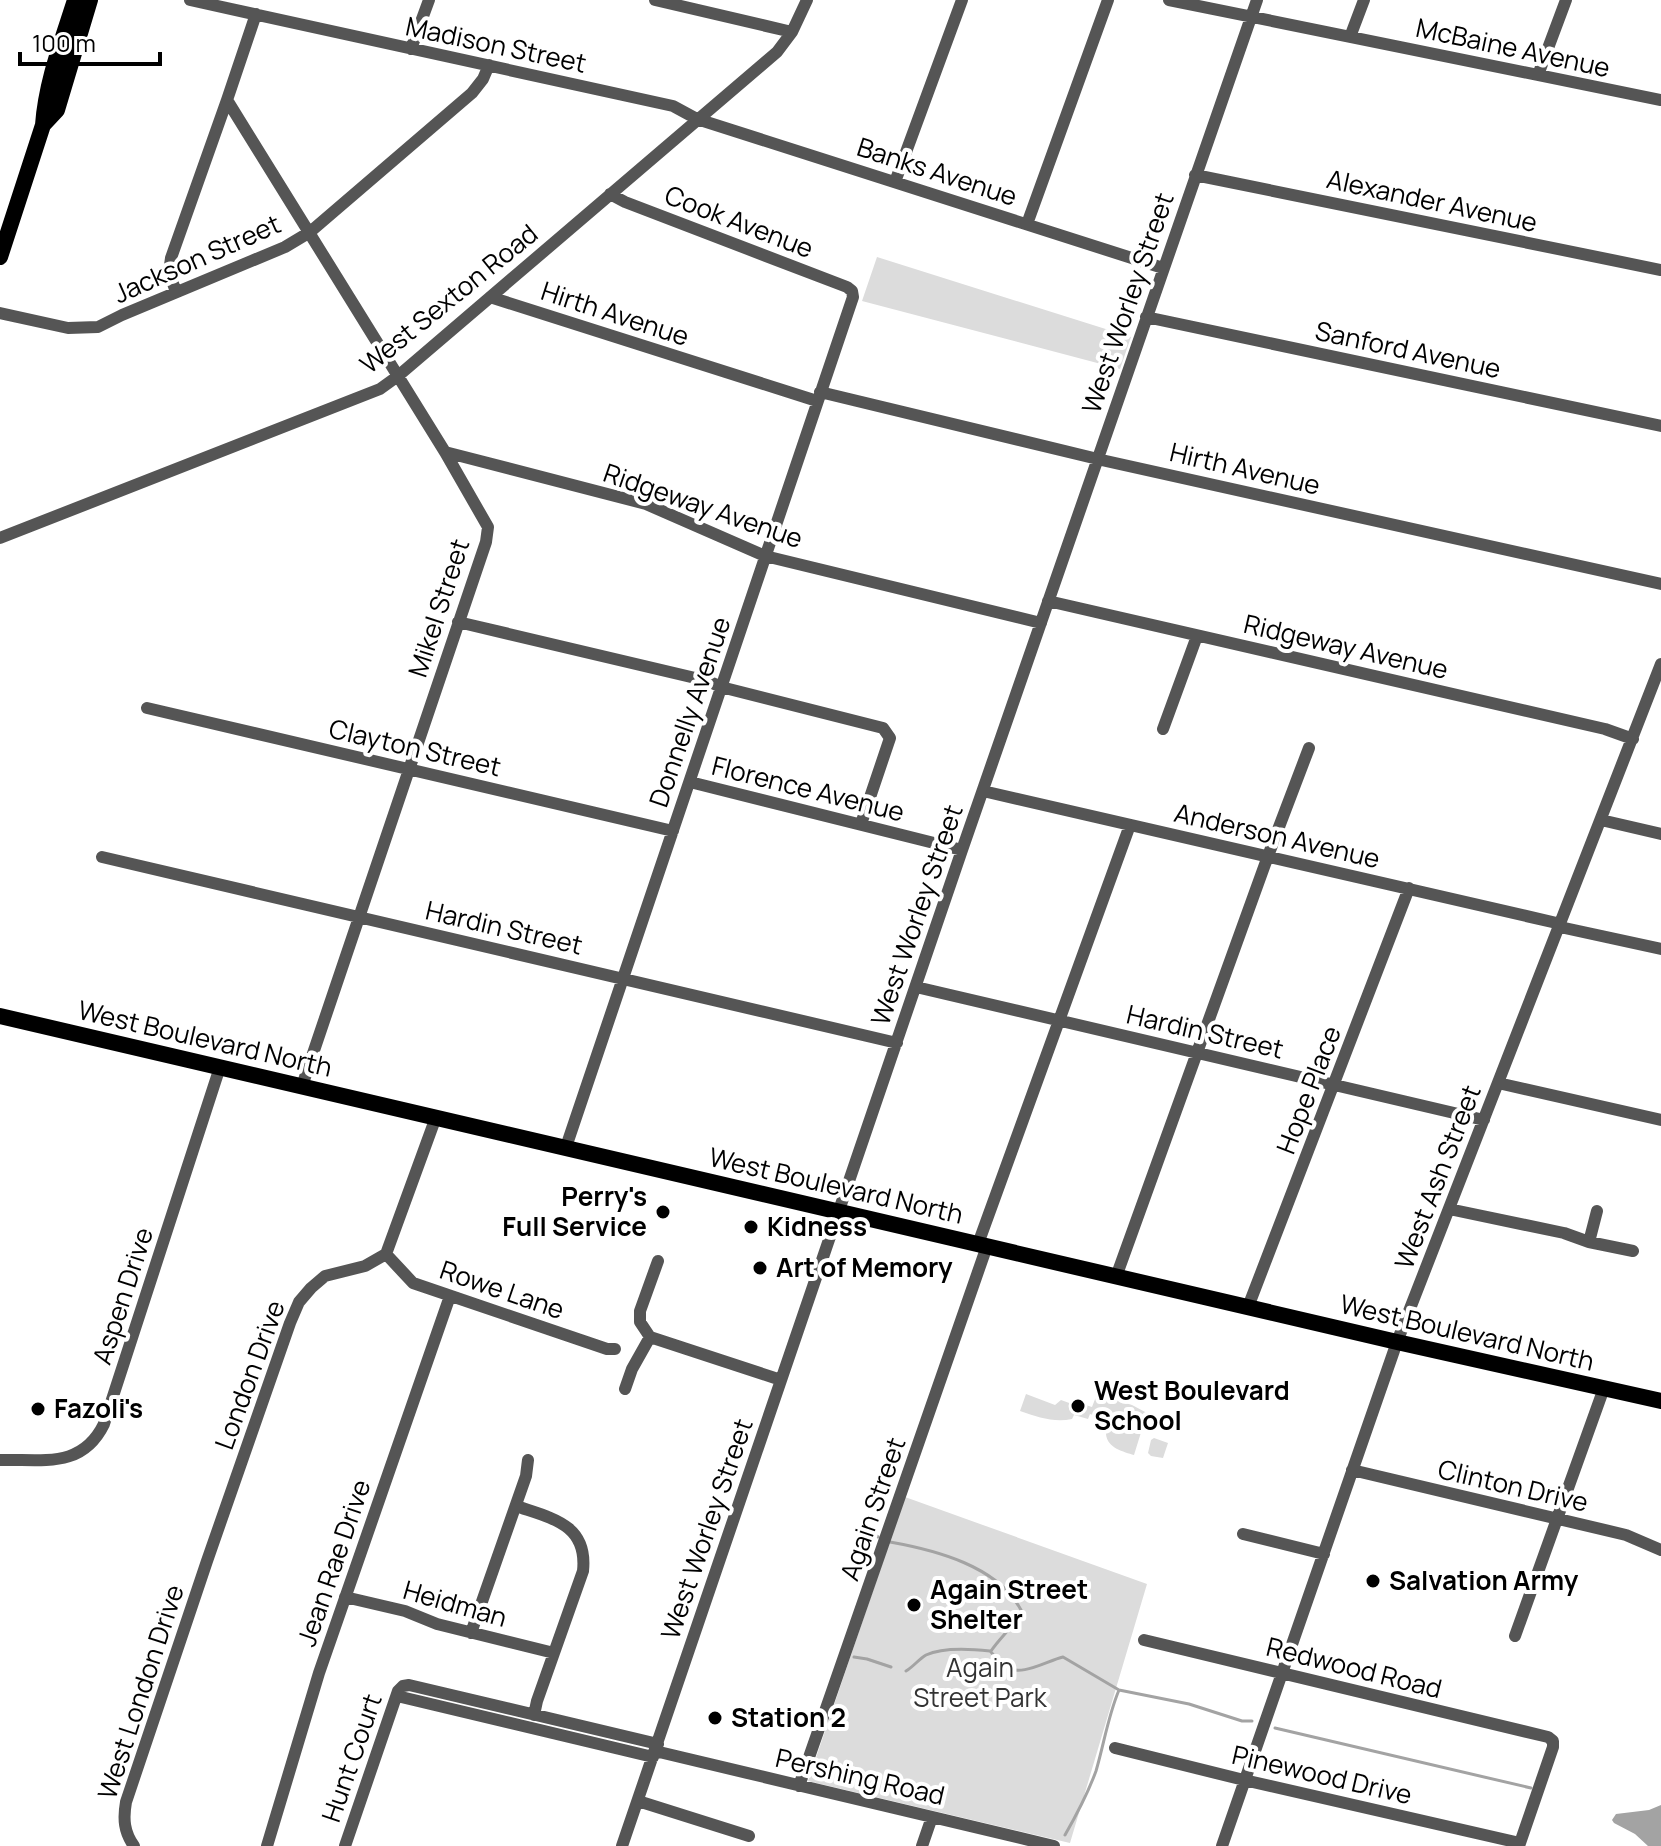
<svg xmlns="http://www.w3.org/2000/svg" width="1661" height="1846" viewBox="0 0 1661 1846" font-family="Manrope,sans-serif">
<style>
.green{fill:#dcdcdc}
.water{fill:#a3a3a3}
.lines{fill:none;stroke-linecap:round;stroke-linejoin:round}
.stream{stroke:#a3a3a3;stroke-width:3}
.minor{stroke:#555;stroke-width:12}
.major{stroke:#000;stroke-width:16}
.poi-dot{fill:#000;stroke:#fff;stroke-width:3}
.labels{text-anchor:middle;stroke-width:8;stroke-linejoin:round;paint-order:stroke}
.street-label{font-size:26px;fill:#000;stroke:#fff}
.poi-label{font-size:26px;font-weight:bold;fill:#000;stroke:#fff;text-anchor:start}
.park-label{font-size:26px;fill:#333;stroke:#fff}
</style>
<rect width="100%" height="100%" fill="#fff"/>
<path class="green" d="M877 257 1131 337 1120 369 862 301Z
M1026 1394 1055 1405 1061 1400 1072 1404 1076 1402 1092 1407 1097 1394 1132 1405 1147 1413 1134 1455C1124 1452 1107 1448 1106 1434 1105 1429 1108 1425 1109 1420L1090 1414 1088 1419 1074 1415 1072 1419C1054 1423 1038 1417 1020 1411Z
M1154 1438 1168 1443 1163 1458 1151 1456 1148 1453 1151 1440Z
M905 1497 1147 1584 1070 1843 808 1781Z"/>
<path class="water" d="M1661 1805V1846H1648L1635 1834 1614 1823 1612 1820 1616 1814 1649 1810Z"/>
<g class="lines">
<path class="stream" d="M871 1531 878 1537
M890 1542C935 1550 998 1566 1021 1610 1014 1627 1001 1636 991 1651
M854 1657 867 1659 891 1667
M906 1671C913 1667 919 1659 926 1655 943 1647 972 1649 990 1651 995 1656 999 1663 1004 1666 1021 1678 1046 1661 1063 1657L1119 1690
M1275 1728 1531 1788
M1065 1835C1077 1814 1088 1793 1096 1771 1104 1744 1108 1716 1119 1690L1189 1704 1242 1721H1252"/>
<path class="minor" d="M190 0 673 106 697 119 1163 268
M655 0 792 32
M1169 0 1661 100
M1350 37 1364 0
M411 49 429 0
M1538 75 1566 0
M227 100 445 452 488 527 486 542 302 1086
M1195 175 1661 270
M895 182 962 0
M1027 224 1108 0
M176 292 169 272 171 258 227 100 256 14
M490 297 817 401
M0 313 68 328 98 327 122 315 285 247 310 232 472 93 483 79 489 65
M1146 317 1661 426
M820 392 1106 461 1661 584
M445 452 646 504 765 556 1041 623
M0 538 380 389 398 376 777 52 792 32 807 0
M1048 601 1605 729 1633 739
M458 622 708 681 721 687 883 728 890 738 861 824
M147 708 673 831
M1163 729 1197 636
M690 782 962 850
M983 791 1561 924
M1601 820 1661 834
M102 857 897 1043
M1560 927 1661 949
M916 987 1484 1120
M1498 1083 1661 1120
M566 1147 853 297 852 291 847 287 625 202 610 194
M1449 1209 1564 1233 1589 1242 1597 1211
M1589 1242 1633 1251
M978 1244 1130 825
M386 1254 413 1283 607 1349H615
M1116 1277 1268 856 1309 748
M1248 1307 1409 888
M650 1337 781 1380
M625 1389 632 1369 650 1337 640 1322V1311L658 1261
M0 1460C43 1459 82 1469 104 1424L220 1067
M1352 1470 1626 1535 1661 1550
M516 1506C551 1518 588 1524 583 1571L537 1701 534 1715
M1243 1534 1324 1554
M345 1597 405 1611 437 1624 554 1653
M471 1633 526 1476 528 1460
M1515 1636 1604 1388
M1144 1640 1548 1737 1553 1741V1747L1519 1846
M397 1696 653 1757
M1115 1748 1244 1780 1520 1843
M655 1751 1054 1846
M799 1786 987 1246
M638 1801 749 1836
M134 1846C124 1832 123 1819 126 1802L207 1561 290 1323 299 1302 311 1288 325 1276 365 1266 386 1254 436 1117
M267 1846 319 1673 450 1296
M345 1846 398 1691 403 1686 409 1685 658 1744
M622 1846 962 850 1257 0
M922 1846 932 1817
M1222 1846 1397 1342 1661 664"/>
<path class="major" d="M43 125 57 110 90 0
M0 257 43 125C46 82 62 41 75 0
M0 1016 1397 1342 1661 1401"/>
</g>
<g class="poi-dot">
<circle cx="663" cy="1212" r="8"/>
<circle cx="751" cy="1227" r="8"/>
<circle cx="760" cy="1268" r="8"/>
<circle cx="1078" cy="1406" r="8"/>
<circle cx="38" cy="1409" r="8"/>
<circle cx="1373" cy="1581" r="8"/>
<circle cx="914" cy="1605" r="8"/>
<circle cx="715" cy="1718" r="8"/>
</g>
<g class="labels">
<g class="street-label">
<text transform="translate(496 45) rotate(12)" y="9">Madison Street</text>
<text transform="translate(1513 48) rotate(12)" y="9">McBaine Avenue</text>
<text transform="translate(937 172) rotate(18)" y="9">Banks Avenue</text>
<text transform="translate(1432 201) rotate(12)" y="9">Alexander Avenue</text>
<text transform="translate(739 222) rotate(21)" y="9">Cook Avenue</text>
<text transform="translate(197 259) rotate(-24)" y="9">Jackson Street</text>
<text transform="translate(449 299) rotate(-39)" y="9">West Sexton Road</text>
<text transform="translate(1128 303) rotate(-71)" y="9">West Worley Street</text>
<text transform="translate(615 314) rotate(18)" y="9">Hirth Avenue</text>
<text transform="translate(1408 350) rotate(12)" y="9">Sanford Avenue</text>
<text transform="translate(1245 469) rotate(13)" y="9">Hirth Avenue</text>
<text transform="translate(703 506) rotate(19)" y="9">Ridgeway Avenue</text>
<text transform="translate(439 608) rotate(-72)" y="9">Mikel Street</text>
<text transform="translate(1346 647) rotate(13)" y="9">Ridgeway Avenue</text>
<text transform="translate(690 712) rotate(-71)" y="9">Donnelly Avenue</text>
<text transform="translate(415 748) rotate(13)" y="9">Clayton Street</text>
<text transform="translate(808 789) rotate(14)" y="9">Florence Avenue</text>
<text transform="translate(1277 836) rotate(13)" y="9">Anderson Avenue</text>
<text transform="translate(917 915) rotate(-71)" y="9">West Worley Street</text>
<text transform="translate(504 928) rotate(13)" y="9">Hardin Street</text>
<text transform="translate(1205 1032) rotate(13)" y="9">Hardin Street</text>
<text transform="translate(205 1039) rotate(13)" y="9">West Boulevard North</text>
<text transform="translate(1309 1090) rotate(-69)" y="9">Hope Place</text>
<text transform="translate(1438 1177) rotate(-69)" y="9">West Ash Street</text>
<text transform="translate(836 1186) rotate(13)" y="9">West Boulevard North</text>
<text transform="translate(502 1290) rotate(19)" y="9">Rowe Lane</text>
<text transform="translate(123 1296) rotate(-72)" y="9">Aspen Drive</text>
<text transform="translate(1467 1333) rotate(13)" y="9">West Boulevard North</text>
<text transform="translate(250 1375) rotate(-70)" y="9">London Drive</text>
<text transform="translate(1513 1486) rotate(13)" y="9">Clinton Drive</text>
<text transform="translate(873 1509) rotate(-71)" y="9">Again Street</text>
<text transform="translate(707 1529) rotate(-71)" y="9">West Worley Street</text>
<text transform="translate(334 1563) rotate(-71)" y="9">Jean Rae Drive</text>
<text transform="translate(455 1604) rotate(16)" y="9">Heidman</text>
<text transform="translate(1354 1668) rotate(14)" y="9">Redwood Road</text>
<text transform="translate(141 1692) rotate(-72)" y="9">West London Drive</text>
<text transform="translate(352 1758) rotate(-71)" y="9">Hunt Court</text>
<text transform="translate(1322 1775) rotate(13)" y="9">Pinewood Drive</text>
<text transform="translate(860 1777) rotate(13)" y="9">Pershing Road</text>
</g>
<g class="poi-label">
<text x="647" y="1206" text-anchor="end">Perry's<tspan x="647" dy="30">Full Service</tspan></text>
<text x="767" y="1236">Kidness</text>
<text x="776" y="1277">Art of Memory</text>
<text x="1094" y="1400">West Boulevard<tspan x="1094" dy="30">School</tspan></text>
<text x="54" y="1418">Fazoli's</text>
<text x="1389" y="1590">Salvation Army</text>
<text x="930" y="1599">Again Street<tspan x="930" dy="30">Shelter</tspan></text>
<text x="731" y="1727">Station 2</text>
</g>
<g class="park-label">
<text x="980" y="1677">Again<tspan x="980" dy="30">Street Park</tspan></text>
</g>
</g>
<path d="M20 52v12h140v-12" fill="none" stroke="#000000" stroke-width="4"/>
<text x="32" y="52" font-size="24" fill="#000000" stroke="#ffffff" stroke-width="6" paint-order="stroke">100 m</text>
</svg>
